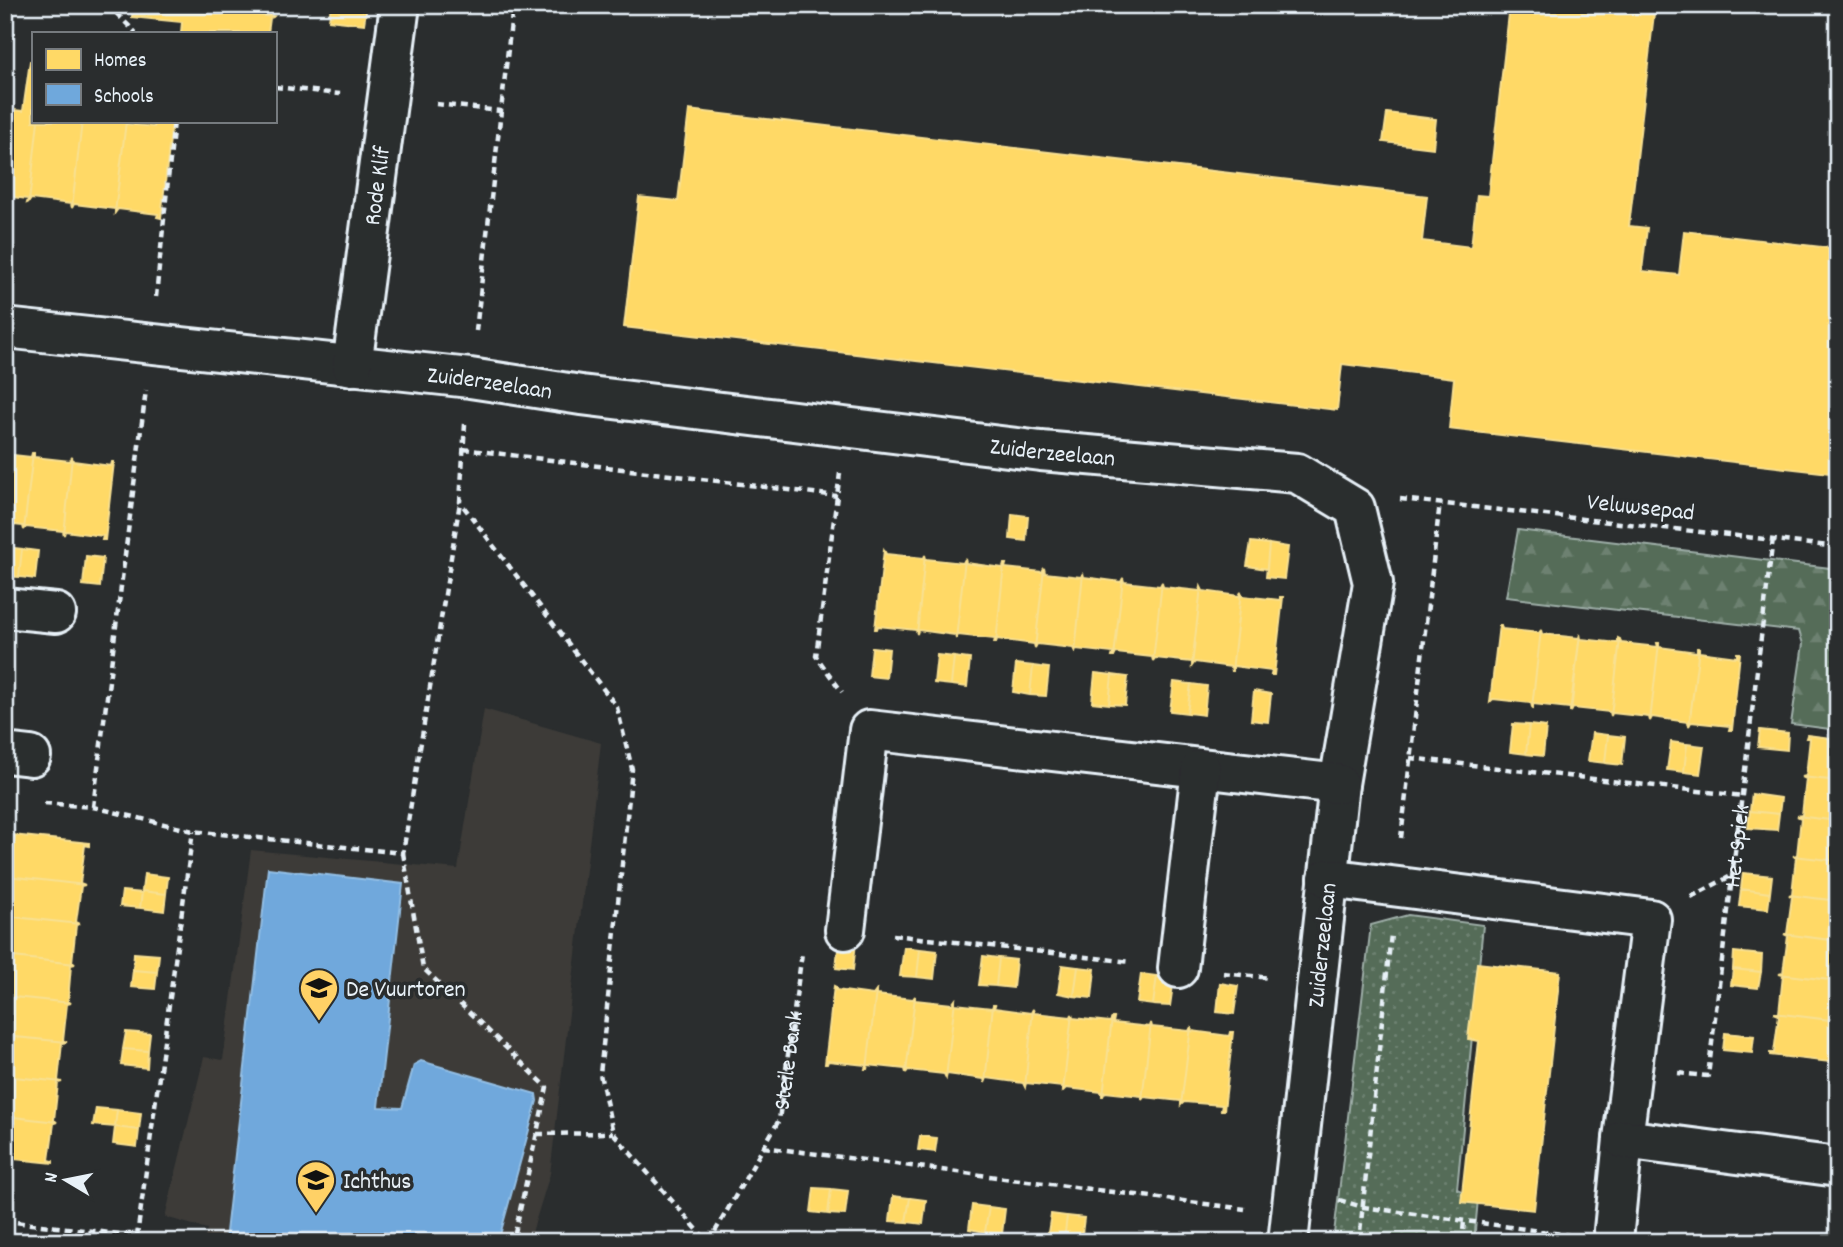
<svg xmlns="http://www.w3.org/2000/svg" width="1843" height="1247" viewBox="0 0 1843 1247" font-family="Dekko,sans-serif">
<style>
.built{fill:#3c3b38}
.grass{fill:url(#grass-dots);stroke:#9eaea8;stroke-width:2}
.forest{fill:url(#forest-firs);stroke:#9eaea8;stroke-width:2}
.homes{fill:#ffd966;stroke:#f8e092;stroke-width:2}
.schools{fill:#6fa8dc;stroke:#93bee4;stroke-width:2}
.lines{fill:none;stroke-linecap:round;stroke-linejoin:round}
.minor-casing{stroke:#e8f1f8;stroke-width:44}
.path{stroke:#e8f1f8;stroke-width:4.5;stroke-dasharray:7 5;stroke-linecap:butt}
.minor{stroke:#2a2d2e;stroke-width:38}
.labels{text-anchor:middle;stroke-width:7;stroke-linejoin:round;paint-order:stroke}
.street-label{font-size:24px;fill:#e8f1f8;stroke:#2a2d2e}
.poi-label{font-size:24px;fill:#e8f1f8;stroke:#2a2d2e;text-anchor:start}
</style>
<defs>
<pattern id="grass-dots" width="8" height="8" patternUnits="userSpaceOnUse" patternTransform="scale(1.75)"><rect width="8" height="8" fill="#556c58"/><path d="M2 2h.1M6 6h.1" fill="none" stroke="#6d8171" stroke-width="1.8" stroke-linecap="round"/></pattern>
<pattern id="forest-firs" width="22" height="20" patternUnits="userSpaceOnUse" patternTransform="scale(1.75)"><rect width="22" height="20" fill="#556c58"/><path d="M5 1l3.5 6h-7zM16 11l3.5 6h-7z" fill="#6d8171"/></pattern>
</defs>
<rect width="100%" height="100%" fill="#2a2d2e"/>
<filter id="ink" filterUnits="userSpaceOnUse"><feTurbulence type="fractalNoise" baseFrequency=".0143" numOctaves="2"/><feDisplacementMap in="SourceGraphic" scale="14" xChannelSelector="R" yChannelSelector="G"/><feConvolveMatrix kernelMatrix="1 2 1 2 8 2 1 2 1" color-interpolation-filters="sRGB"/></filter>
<g filter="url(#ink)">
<path class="built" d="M484 709 601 743 550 1174 529 1242H204L207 1229 165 1217 204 1057 223 1060 251 850 458 869Z"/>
<path class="grass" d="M1408 915 1483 925 1457 1189 1478 1199 1474 1242H1333L1371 925Z"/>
<path class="forest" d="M1518 530 1838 569V730L1791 724 1803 644 1799 631 1506 597Z"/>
<path class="homes" d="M133 5H180L273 17 270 18 268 33H181L182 22 132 17Z
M180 5H271L270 15 274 16 273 17Z
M331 5H367L364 24 329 20Z
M1510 5H1655L1629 226 1647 228 1642 271 1679 275 1684 231 1838 249V474L1449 429 1454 378 1342 364 1337 410 624 327 639 197 678 201 689 110 1427 196 1422 241 1471 247 1477 195 1488 196Z
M30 61H33V121H38L29 202 27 203 28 199 5 196V109L23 111Z
M1387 113 1436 119 1433 148 1383 142Z
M38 121H82L72 208 71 204 31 199 29 202Z
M82 121H126L115 213V209L74 204 72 208Z
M126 121 127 124 154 127 155 121H172L161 218 157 217 158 214 118 209 115 213Z
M32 453H33L24 530 23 526 5 524V454L31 457Z
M33 453H34V457L70 461 72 457 64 535 63 531 26 527 24 530Z
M72 457 73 461 111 466 112 462H114L105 540H102L103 536 65 531 64 535Z
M1012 514 1028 516 1026 541 1010 539Z
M1251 542 1269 544 1267 569 1247 566Z
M1269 544 1288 547 1284 579 1266 577Z
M5 547 22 549 19 577 5 576Z
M22 549 38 551 35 579 19 577Z
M884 550 886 554 924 558 925 555 917 634 916 630 878 626 877 629H875Z
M925 555 926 559 963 563 965 559 956 639 955 635 918 630 917 634Z
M86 556 103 558 100 587 83 585Z
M965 559 966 563 1003 568 1004 564 996 643H994L995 639 958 635 956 639Z
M1004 564H1006L1005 568 1042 572 1044 568 1035 648 1034 644 997 639 996 643Z
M1044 568 1045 573 1081 577 1083 573 1075 652 1073 648 1037 644 1035 648Z
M1083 573 1084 577 1121 582 1123 578 1114 657H1112L1113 653 1076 649 1075 652Z
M1123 578 1124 582 1160 586 1162 582 1153 661 1152 657 1116 653 1114 657Z
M1162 582 1163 587 1200 591 1201 587 1192 666V662L1155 658 1153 661Z
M1201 587 1203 591 1239 596 1241 592 1232 671 1231 667 1195 662 1192 666Z
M1241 592 1242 596 1280 600V597H1283L1274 675H1271L1272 671 1233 666V671H1232Z
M1499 625H1501L1502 629 1539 633 1541 630 1532 707 1531 703 1493 699 1490 702Z
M1541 630 1542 634 1579 638 1580 634 1570 712V708L1533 704V708L1532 707Z
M1580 634 1581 639 1618 643V638L1620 639 1611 716 1610 712 1573 708 1571 712Z
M1620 639 1621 643 1658 647 1657 643H1659L1650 721 1649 717 1612 713 1611 716Z
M1659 643V647L1697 652V648H1699L1689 726 1688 722 1652 717 1650 721Z
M872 647 889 649 886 678 869 676Z
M1699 648V652L1737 657V653H1740L1732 730H1729L1730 726 1691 722 1689 726Z
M937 655 954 657 951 685 934 683Z
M954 657 970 659 967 687 951 685Z
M1016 664 1033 666 1030 695 1013 692Z
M1033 666 1049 668 1046 696 1030 695Z
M1095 673 1112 675 1109 704 1092 702Z
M1112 675 1128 677 1125 705 1109 704Z
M1174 682 1191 684 1187 713 1170 711Z
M1191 684 1207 686 1204 715 1187 713Z
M1254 691 1271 694 1268 722 1251 720Z
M1513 724 1529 725 1526 754 1510 752Z
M1529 725 1546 727 1543 756 1526 754Z
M1760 730 1788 733 1787 750 1758 747Z
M1592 733 1608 735 1605 763 1588 761Z
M1608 735 1625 737 1622 765 1605 763Z
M1807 735 1838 739V781L1802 777 1806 776 1810 738H1806Z
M1671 742 1687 744 1684 772 1667 770Z
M1687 744 1704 746 1700 774 1684 772Z
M1802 777 1838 781V821L1797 816 1802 815 1806 779Z
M1752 794 1781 798 1779 814 1750 811Z
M1750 811 1779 814 1777 830 1748 828Z
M1797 816 1838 821V861L1793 856 1797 855 1801 818Z
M12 835 89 843V846L85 845 80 883 85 885 7 876 11 875 15 837H12Z
M1793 856 1838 861V901L1789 895 1792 894 1796 857Z
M1743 873 1772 876 1770 893 1741 889Z
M144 874 168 877 166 894 142 891Z
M7 876 85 885 81 886 76 922 80 924 5 916 11 878Z
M1741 889 1770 893 1768 909 1739 906Z
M122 891 142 893 140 908 120 906Z
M142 891 166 894 164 911 140 908Z
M1789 895 1838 901V941L1784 934H1787L1792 897Z
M5 916 80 924 76 925 72 962 75 964 5 956Z
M1784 934 1838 941V981L1779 974 1783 973 1788 936Z
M839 940 856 942 853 970 836 968Z
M904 947 920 949 917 977 900 976Z
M920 949 937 951 934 979 917 977Z
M1734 952 1762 955 1761 972 1733 969Z
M134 953 159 955 157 972 133 970Z
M5 956 75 964 71 965 68 1001 71 1003 5 996Z
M983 956 999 958 996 986 979 985Z
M999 958 1016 960 1013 988 996 986Z
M1477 963 1560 972 1534 1210 1461 1202 1479 1041 1468 1039Z
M1062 965 1078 967 1074 996 1058 993Z
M1078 967 1095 969 1092 998 1074 996Z
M1733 969 1761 972 1758 988 1731 985Z
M133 970 157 972 155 989 131 987Z
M1141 974 1157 976 1153 1005 1137 1003Z
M1779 974 1838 981V1021L1774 1013H1779L1783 975Z
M1157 976 1174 978 1170 1006 1153 1005Z
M1220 983 1238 986 1234 1014 1217 1012Z
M834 986 836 987V990L873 995 876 991 867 1069H865L866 1065 828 1061 827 1064H825Z
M876 991V995L913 999 915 996 906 1073 905 1069 868 1065 867 1069Z
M5 996 71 1003 67 1004 63 1041 67 1042 5 1036Z
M915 996V1000L952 1004 955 1000 946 1078 944 1074 908 1070 906 1073Z
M955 1000V1004L992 1008 993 1005 985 1083 984 1079 947 1074 946 1078Z
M993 1005H995L994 1008 1031 1013 1033 1009 1025 1087 1023 1083 987 1078 985 1083Z
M1033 1009 1034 1013 1071 1017 1072 1014 1063 1091V1087L1026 1083 1025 1087Z
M1774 1013 1838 1021V1063L1770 1055V1053H1774L1779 1015Z
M1072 1014 1073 1018 1110 1022 1112 1018 1103 1096H1102V1092L1066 1088 1063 1091Z
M1112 1018H1114L1113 1023 1150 1027 1151 1023 1142 1100V1096L1105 1092 1103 1096Z
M1151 1023 1152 1027 1189 1031 1191 1027 1181 1105V1101L1144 1097 1142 1100Z
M1191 1027 1192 1031 1229 1036 1230 1032H1233L1224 1110H1221L1222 1105 1184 1102 1181 1105Z
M126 1032 150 1034 148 1051 123 1049Z
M1725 1033 1754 1036 1752 1053 1723 1050Z
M5 1036 67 1042 62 1043 58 1081 62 1082 5 1076Z
M123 1049 148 1051 147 1068 121 1065Z
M5 1076 62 1082 58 1083 54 1120 57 1122 5 1116Z
M96 1108 117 1110 115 1127 93 1125Z
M117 1110 141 1113 139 1130 115 1127Z
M5 1116 57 1122 54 1123 49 1160 53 1161V1163L5 1158Z
M115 1127 139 1130 137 1147 113 1144Z
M920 1136 937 1138 935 1152 918 1150Z
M814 1188 831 1189 828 1214 811 1212Z
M831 1189 848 1191 845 1215 828 1214Z
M893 1196 910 1198 906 1222 890 1221Z
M910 1198 926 1200 923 1224 906 1222Z
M972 1205 989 1207 985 1232 969 1229Z
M989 1207 1005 1209 1002 1234 985 1232Z
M1051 1214 1067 1216 1064 1241 1047 1239Z
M1067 1216 1084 1218 1081 1242 1064 1241Z"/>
<path class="schools" d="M268 868 403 884 378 1107 402 1108 414 1065 421 1061 536 1094 537 1101 498 1242 225 1241Z"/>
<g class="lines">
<g class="minor-casing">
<g id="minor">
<path id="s3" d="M5 328 470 378 581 395 1041 451 1297 473 1355 508 1373 583 1339 784 1288 1242"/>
<path id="s4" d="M352 366 400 5"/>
<path d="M5 608 56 613"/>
<path d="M5 753 31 756"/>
<path d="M1328 878 1651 919 1623 1139 1614 1230"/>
<path d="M845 930 869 730 1339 784"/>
<path d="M1178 968 1201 769"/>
<path d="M1623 1139 1838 1167"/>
</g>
</g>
<g class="path">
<path d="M108 5 136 33"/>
<path d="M275 87 340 94"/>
<path d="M436 104 501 111"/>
<path d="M156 297 174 121"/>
<path d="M476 331 513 5"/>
<path d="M465 424 460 502 617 707 632 769 600 1074 613 1133 708 1242"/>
<path d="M463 449 837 496"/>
<path d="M840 473 816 656 842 692"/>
<path d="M1400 499 1838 547"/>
<path d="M1410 758 1743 796"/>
<path d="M44 803 93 807 193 831 403 853 460 502"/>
<path d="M93 807 146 390"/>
<path d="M1401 838 1440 502"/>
<path d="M403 853 423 968 547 1087 513 1242"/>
<path d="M1691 897 1733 875"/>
<path d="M893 935 1131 962"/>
<path d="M1223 973 1270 978"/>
<path id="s1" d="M1678 1073 1708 1076 1773 538"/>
<path d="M537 1134 613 1133"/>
<path d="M763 1147 1245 1209"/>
<path d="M1339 1200 1363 1207 1569 1235"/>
<path d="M5 1221 137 1236 193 831"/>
<path d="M1661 1235 1725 1242"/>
<path id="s2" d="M709 1242 779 1120 802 953"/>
<path d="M1359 1242 1391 934"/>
<path d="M1462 1242 1464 1221"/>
</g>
<use href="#minor" class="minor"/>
</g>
</g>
<defs>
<g id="school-pin" transform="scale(2.0125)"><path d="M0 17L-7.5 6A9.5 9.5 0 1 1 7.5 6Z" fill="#ffd166" stroke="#2a2d2e"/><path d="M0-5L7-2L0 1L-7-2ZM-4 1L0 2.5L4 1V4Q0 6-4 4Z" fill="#111"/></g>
</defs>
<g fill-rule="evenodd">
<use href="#school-pin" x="319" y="988"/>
<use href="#school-pin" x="316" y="1180"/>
</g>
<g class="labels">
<g class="street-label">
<text dy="8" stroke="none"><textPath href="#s4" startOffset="182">Rode Klif</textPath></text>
<text dy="8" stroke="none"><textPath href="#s3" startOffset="488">Zuiderzeelaan</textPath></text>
<text dy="8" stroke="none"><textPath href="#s3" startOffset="1055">Zuiderzeelaan</textPath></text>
<text transform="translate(1641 506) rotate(6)" y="8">Veluwsepad</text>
<text dy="8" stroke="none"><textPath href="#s1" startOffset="262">Het Spiek</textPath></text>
<text transform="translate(1321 945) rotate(-84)" y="8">Zuiderzeelaan</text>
<text dy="8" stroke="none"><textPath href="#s2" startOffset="201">Steile Bank</textPath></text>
</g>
<g class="poi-label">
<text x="346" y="996">De Vuurtoren</text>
<text x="343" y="1188">Ichthus</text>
</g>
</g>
<rect width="1843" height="1247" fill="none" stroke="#2a2d2e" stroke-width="28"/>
<rect x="14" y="14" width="1815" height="1219" fill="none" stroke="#e8f1f8" stroke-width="2.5" filter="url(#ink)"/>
<rect x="32" y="32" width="245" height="91" fill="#2a2d2e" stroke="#767b7f" stroke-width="2"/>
<rect x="46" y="49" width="35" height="21" fill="#ffd966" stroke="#767b7f" stroke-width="2"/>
<text x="94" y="66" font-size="21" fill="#e8f1f8">Homes</text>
<rect x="46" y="84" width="35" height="21" fill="#6fa8dc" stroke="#767b7f" stroke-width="2"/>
<text x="94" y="102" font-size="21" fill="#e8f1f8">Schools</text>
<g transform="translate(66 1180) rotate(280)" stroke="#2a2d2e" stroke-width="5" paint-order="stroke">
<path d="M0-5L12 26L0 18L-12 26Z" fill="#e8f1f8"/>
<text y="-10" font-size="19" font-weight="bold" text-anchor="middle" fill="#e8f1f8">N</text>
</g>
</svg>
